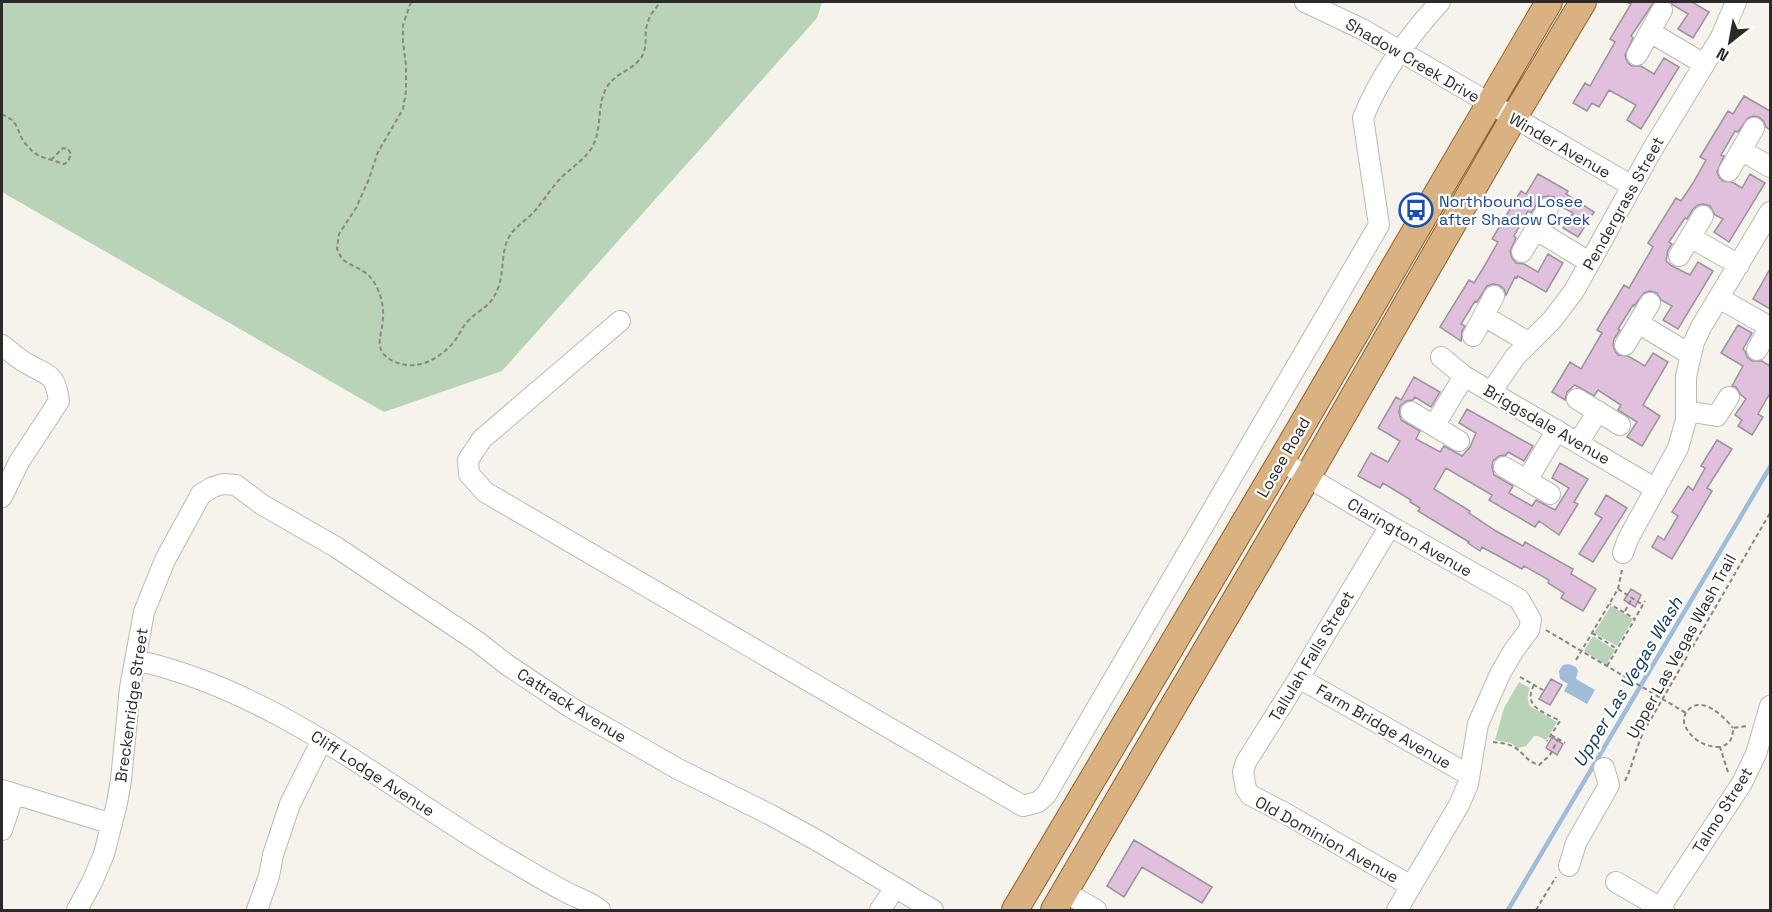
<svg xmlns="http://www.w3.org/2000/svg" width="1772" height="912" viewBox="0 0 1772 912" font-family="'Space Grotesk',sans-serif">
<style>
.green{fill:#b8d3b8}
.water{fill:#9fbcd9}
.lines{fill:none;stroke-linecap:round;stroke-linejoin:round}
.stream{stroke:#9fbcd9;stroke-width:4.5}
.building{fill:#e0c0dd;stroke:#999499;stroke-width:1.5}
.minor-casing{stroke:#bcb9b4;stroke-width:22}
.major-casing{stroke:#8c612d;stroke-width:28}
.path{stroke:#888682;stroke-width:2;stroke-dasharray:4.5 3;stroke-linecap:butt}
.minor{stroke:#fff;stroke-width:20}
.major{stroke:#dab282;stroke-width:26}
.labels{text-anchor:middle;stroke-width:4.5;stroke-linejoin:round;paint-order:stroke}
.street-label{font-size:16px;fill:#2b2a28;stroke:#fff}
.transit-label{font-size:16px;fill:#164399;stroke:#fff;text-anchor:start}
.water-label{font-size:18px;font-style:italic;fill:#0e3c63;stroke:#fff}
</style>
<rect width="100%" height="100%" fill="#f6f3ed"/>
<path class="green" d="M2 2H822L817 18 502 371 384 412 2 192Z
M1611 606 1633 619 1617 646 1594 633Z
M1593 636 1615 650 1606 665 1584 651Z
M1519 682 1530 688C1527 695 1527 699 1530 706L1557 722 1546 740 1538 736H1534L1526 746 1518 748 1511 743 1495 740 1504 708Z"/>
<path class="water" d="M1569 664 1576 667 1578 671 1576 679 1595 690 1587 704 1564 691 1568 684 1560 679 1559 671 1563 665Z"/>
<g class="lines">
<path class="stream" d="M1508 910 1770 467"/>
</g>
<path class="building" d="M1627 2H1654L1631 36 1633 38 1625 55 1627 62 1632 66H1641L1654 74 1664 58 1679 67 1641 129 1627 120 1636 105 1609 90 1599 107 1592 103 1587 111 1573 103 1585 83 1590 86 1615 42 1610 39 1631 4Z
M1670 2H1692L1709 12 1693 38 1678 29 1688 14 1673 5Z
M1744 96 1770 111V130L1766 127 1764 122 1759 117 1753 116 1748 118 1738 132 1735 131 1721 155 1724 156 1717 172 1719 177 1723 181 1732 182 1742 188 1750 174 1765 183 1729 242 1714 232 1723 219 1715 215 1710 206 1703 204 1698 205 1693 209 1687 219 1685 218 1669 242 1672 244 1668 250 1666 261 1672 266 1690 275 1698 262 1713 271 1678 329 1663 320 1672 306 1661 300 1657 293 1650 291 1644 293 1634 306 1633 305 1618 329 1620 330 1614 339 1613 345 1615 351 1618 355 1628 356 1645 366 1653 353 1668 362 1643 405 1660 416 1642 446 1627 437 1637 422 1618 410 1621 405 1598 390 1594 396 1575 385 1567 392 1565 400 1552 392 1570 362 1581 369 1602 333 1597 330 1624 285 1629 288 1653 247 1648 243 1676 198 1681 201 1693 183 1706 160 1700 157 1728 111 1733 114Z
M1538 174 1568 191 1566 194 1594 212 1578 237 1563 228 1573 213 1559 205 1554 197 1548 196 1543 197 1538 202 1531 213 1528 211 1514 236 1516 238 1510 251 1512 258 1516 263 1524 264 1538 272 1548 254 1563 263 1546 292 1518 276 1517 278 1515 277 1506 295 1504 289 1499 285 1493 284 1487 286 1477 302 1475 301 1461 324 1465 326 1462 331 1461 341 1440 327 1469 280 1474 283 1485 265 1498 242 1492 239 1521 191 1526 194Z
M1770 269V309L1753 299Z
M1738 325 1752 333 1743 349 1745 351 1747 357 1752 361H1762L1770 366V393L1758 414 1763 417 1752 435 1738 426 1742 420 1735 415 1746 399 1741 395 1736 387 1732 386 1743 366 1721 353Z
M1414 377 1440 392 1431 407 1415 397 1413 400 1406 401 1400 406 1399 412 1401 420 1420 431 1416 439 1440 452 1444 446 1462 456 1470 447 1476 433 1459 423 1467 409 1533 446 1524 461 1508 452 1506 455 1499 456 1493 461 1492 467 1494 475 1513 486 1509 493 1532 506 1536 500 1555 510 1569 488 1552 478 1560 463 1588 479 1574 502 1578 504 1559 535 1539 521 1535 527 1489 500 1492 495 1446 468 1434 489 1470 511 1469 513 1496 531 1523 546 1525 542 1573 569 1571 574 1596 589 1583 611 1561 598 1564 593 1548 583 1549 580 1524 566 1522 569 1482 547 1480 551 1468 543 1469 542 1418 511 1420 508 1410 502 1411 500 1383 483 1380 488 1358 476 1371 453 1388 462 1400 441 1378 428 1396 397 1401 400Z
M1717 440 1732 449 1707 488 1712 491 1672 559 1652 547 1658 536 1664 540 1678 516 1672 512 1688 486 1693 490 1705 468 1701 466Z
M1606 495 1627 508 1593 562 1579 554 1602 518 1595 514Z
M1631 589 1641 595 1635 607 1624 600Z
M1551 679 1562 685 1550 705 1539 699Z
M1552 737 1563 744 1557 755 1546 748Z
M1134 840 1212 887 1202 903 1142 867 1124 897 1107 886Z"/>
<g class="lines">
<g class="minor-casing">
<path id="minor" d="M1305 2 1362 29 1632 186
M1650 32 1704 64
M1637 55 1662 10
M1741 150 1770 167
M1729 171 1754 128
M1535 229 1589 262
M1690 237 1739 265
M1522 252 1548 208
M1679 256 1703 216
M1719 298 1770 327
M1484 316 1528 342
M620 321 482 439 468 460 469 474 485 492 1023 806 1038 802 1046 795 1379 225 1363 118C1380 75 1409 36 1440 2
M1638 323 1691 355
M1473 336 1494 296
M2 345C10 351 17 358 26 363 48 376 55 372 59 401L19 462 2 497
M1625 345 1650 303
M1757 350 1770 326
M1441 357 1464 376 1656 489
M1491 392 1515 357 1552 320 1574 291 1652 150 1721 37 1736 2
M1577 399 1620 425
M1686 411 1717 416 1729 397
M1411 412 1459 441
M1434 426 1464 376
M1578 443 1598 411
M1281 461 1390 526 1519 599 1531 620 1529 630 1514 650 1500 674 1478 724 1468 784 1459 805 1397 910
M1504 467 1550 494
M1527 480 1557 430
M1390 526 1299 678 1246 762 1243 772 1246 789 1250 795 1283 812 1411 886
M1623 553 1628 539 1678 448 1686 420V377L1689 363 1694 342 1701 327 1770 212
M135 660C273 690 383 784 501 855 522 867 543 880 564 891 576 898 590 901 600 910
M1299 678 1469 775
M2 790 112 824
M2 830 14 794
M1569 866 1576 843 1609 785 1604 768
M1616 882 1664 910
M1065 892 1096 910
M1660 908 1742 783 1756 754 1770 706
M77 910 92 882 104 854 117 803 121 780 130 688 144 612 165 560 201 494 213 487 223 484 236 485 261 504 336 547 478 642 506 664 570 707 678 769 769 814 818 841 933 910
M257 910 269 876 273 855 290 804 322 740
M880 910 895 888"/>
</g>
<g class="major-casing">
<path id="major" d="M1015 910 1281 461 1549 2
M1054 910 1308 476 1514 117 1583 2"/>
</g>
<path class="path" d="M411 2 403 25V43L406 65V91L403 109 378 152 369 179 356 208 339 234 337 249 342 259C353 268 365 268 374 282 380 292 384 305 383 317 383 334 371 350 393 361 415 372 438 360 453 343 459 336 462 327 468 321 481 307 491 308 498 288 504 273 501 254 508 239 512 229 525 221 533 213 542 203 549 191 558 181 568 170 582 162 591 149 602 132 597 111 604 93 612 72 633 72 642 56 648 46 644 35 647 25 649 16 655 8 661 2
M2 114 12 120 16 125 23 141 33 152 39 156 64 164 68 162 71 154 68 149 63 148 51 160
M1618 589 1643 605
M1625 611 1632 598
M1637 615 1645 601
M1546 630 1686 713
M1592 633 1617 649
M1576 660 1618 589 1622 570
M1607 666 1635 619 1610 604
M1520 677 1543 690
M1534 685C1522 707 1544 712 1560 721L1547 741
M1551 735 1565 743
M1493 742C1500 743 1507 743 1514 747 1524 753 1527 762 1539 765L1550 755 1558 739
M1720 747C1704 747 1690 739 1684 723 1684 718 1684 714 1688 710 1703 695 1724 717 1733 728
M1728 772 1720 747C1730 744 1733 739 1733 728L1747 726
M1625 781C1633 765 1636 747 1644 731L1770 513
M1536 910 1556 877"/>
<use href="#minor" class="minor"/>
<use href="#major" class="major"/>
</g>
<defs>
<g id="bus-ring" transform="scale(1.725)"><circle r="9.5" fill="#fff" stroke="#1a4fb4" stroke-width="1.5"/><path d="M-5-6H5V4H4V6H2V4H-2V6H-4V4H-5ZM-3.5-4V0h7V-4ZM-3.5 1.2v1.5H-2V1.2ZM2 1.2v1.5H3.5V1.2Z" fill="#1a4fb4"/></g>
</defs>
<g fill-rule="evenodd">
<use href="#bus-ring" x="1416" y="210"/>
</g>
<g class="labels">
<g class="street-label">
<text transform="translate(1413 60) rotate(30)" y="6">Shadow Creek Drive</text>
<text transform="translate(1560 145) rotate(30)" y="6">Winder Avenue</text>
<text transform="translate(1623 203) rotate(-61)" y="6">Pendergrass Street</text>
<text transform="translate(1547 424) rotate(30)" y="6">Briggsdale Avenue</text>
<text transform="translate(1283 457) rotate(-60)" y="6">Losee Road</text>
<text transform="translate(1410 537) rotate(30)" y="6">Clarington Avenue</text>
<text transform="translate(1681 646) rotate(-61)" y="6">Upper Las Vegas Wash Trail</text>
<text transform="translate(1311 656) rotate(-59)" y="6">Tallulah Falls Street</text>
<text transform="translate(131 705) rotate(-82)" y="6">Breckenridge Street</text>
<text transform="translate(572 705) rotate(32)" y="6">Cattrack Avenue</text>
<text transform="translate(1384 726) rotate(30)" y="6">Farm Bridge Avenue</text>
<text transform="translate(373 773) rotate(33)" y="6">Cliff Lodge Avenue</text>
<text transform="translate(1722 810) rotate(-58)" y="6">Talmo Street</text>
<text transform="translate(1327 839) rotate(29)" y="6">Old Dominion Avenue</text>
</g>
<g class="transit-label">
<text x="1439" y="207">Northbound Losee<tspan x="1439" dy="18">after Shadow Creek</tspan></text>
</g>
<g class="water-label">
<text transform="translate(1628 682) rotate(-59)" y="6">Upper Las Vegas Wash</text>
</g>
</g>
<rect width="1772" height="912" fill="none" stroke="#2b2a28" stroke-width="6"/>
<g transform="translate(1730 42) rotate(211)" stroke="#ffffff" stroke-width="4.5" paint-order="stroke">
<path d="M0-4.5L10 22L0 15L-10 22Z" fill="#2b2a28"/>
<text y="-9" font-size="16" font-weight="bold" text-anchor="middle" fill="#2b2a28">N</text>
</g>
</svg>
